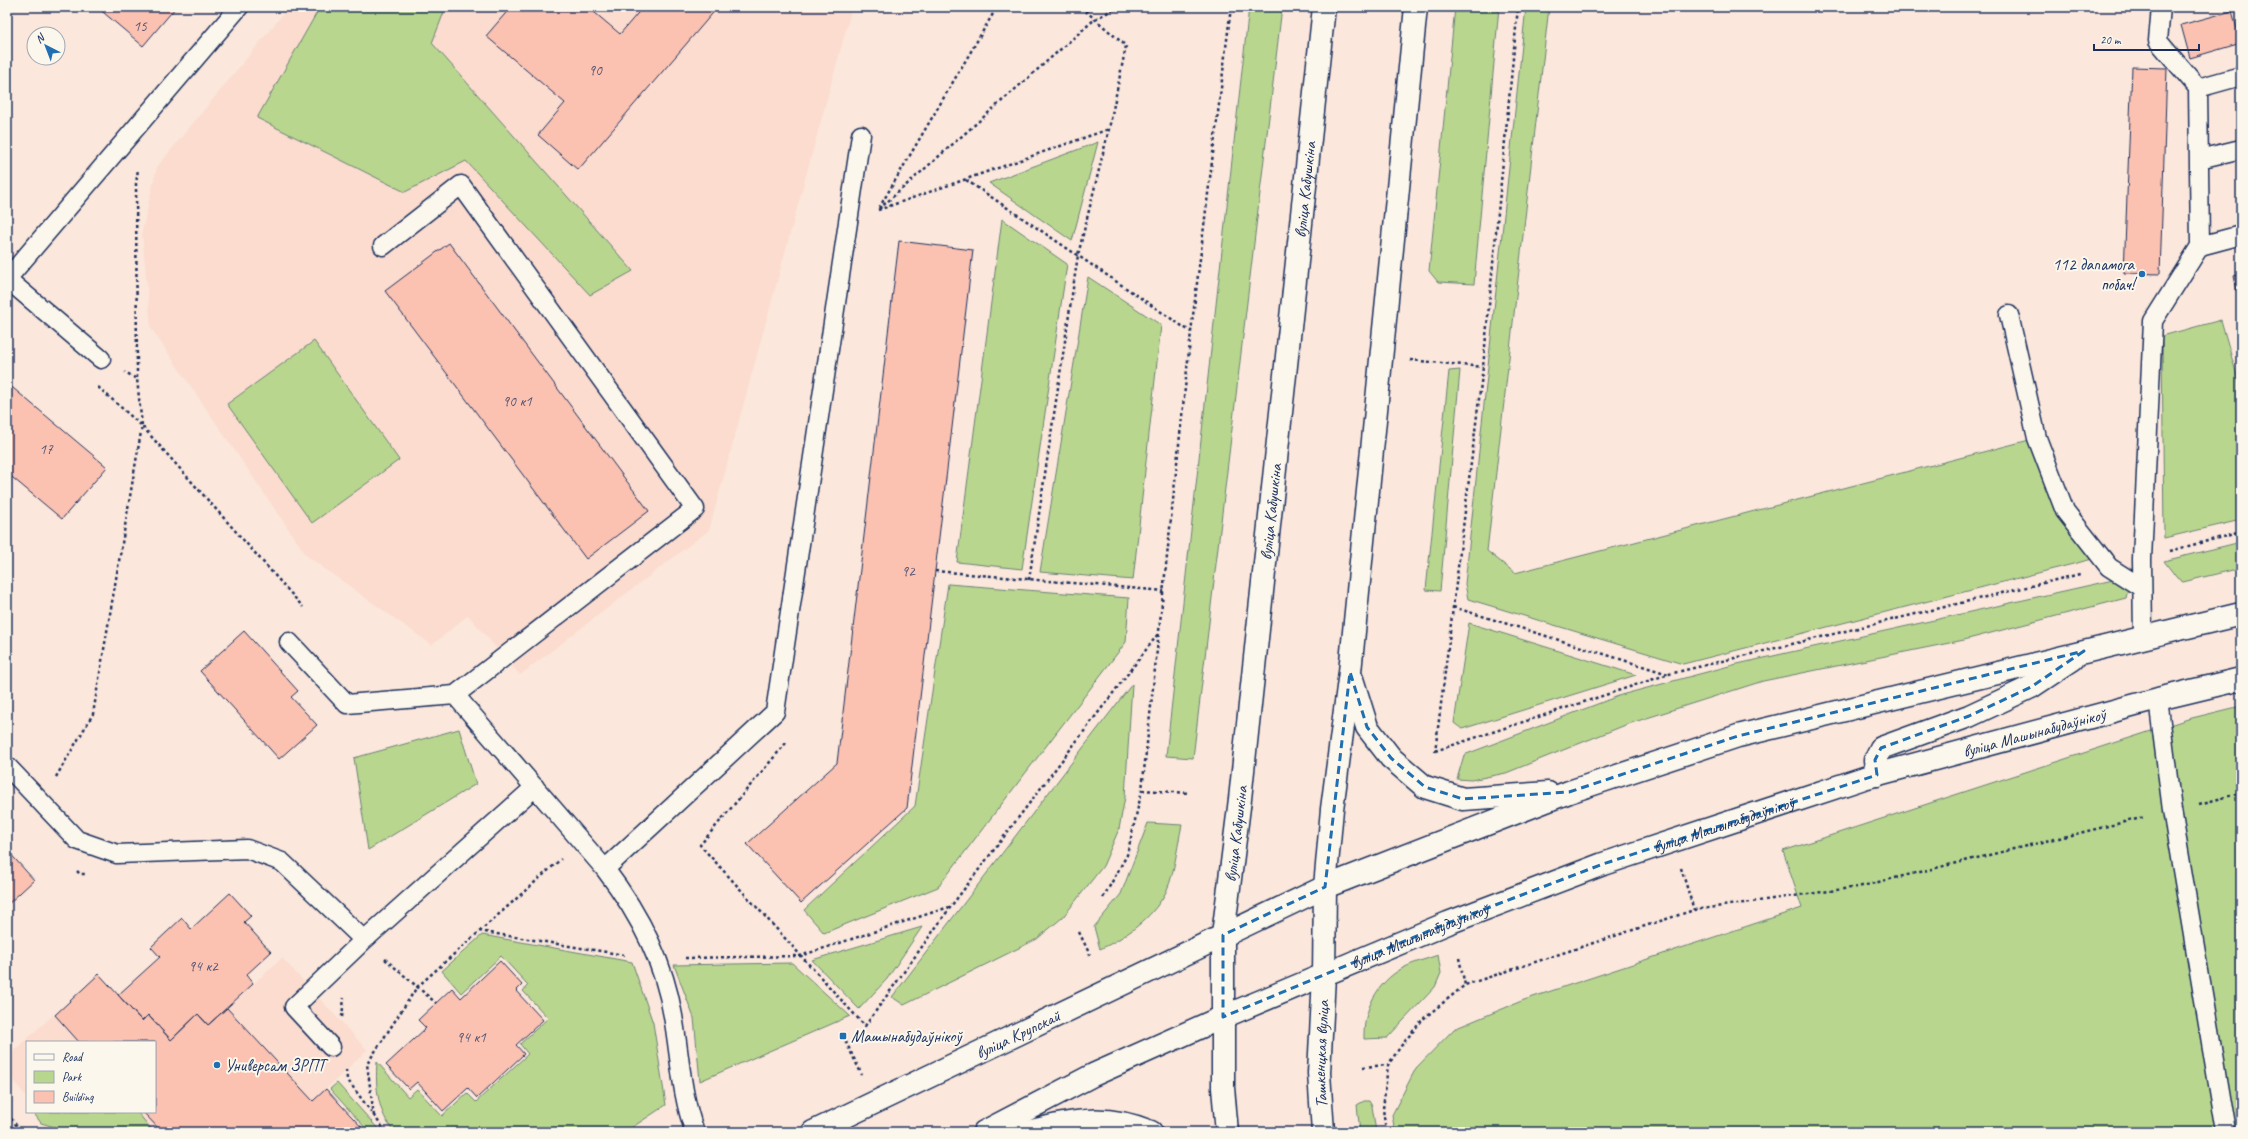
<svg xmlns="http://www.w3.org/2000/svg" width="2248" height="1139" viewBox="0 0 2248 1139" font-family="Caveat,sans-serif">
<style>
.built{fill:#fbdccf}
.green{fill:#b9d68e;stroke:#6a8276}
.building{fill:#fbc2b2;stroke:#1b2f5e}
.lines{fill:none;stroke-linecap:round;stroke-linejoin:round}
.lane-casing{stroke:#1b2f5e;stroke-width:21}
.primary-casing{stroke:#1b2f5e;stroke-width:25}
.path{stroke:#1b2f5e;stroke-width:2.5;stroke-dasharray:3 3;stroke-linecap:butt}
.lane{stroke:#fbf7ec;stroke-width:18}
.primary{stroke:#fbf7ec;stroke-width:22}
.marked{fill:none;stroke:#1f6fb2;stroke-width:3;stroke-dasharray:8 5;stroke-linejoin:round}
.poi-dot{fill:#1f6fb2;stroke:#fbf7ec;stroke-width:1.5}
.labels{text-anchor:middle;stroke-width:4;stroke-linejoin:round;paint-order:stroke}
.number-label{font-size:15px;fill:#535473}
.street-label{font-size:17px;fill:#1b2f5e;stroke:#fbf7ec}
.poi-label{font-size:17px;fill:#1b2f5e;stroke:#fbf7ec;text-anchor:start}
</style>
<rect width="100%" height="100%" fill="#fbe7db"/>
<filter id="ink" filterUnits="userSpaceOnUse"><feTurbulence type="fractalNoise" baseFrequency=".025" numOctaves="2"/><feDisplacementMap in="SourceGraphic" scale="8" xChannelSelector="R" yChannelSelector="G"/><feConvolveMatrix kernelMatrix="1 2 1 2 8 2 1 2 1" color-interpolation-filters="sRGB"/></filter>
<g filter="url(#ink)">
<path class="built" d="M289 7H852L709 530 520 675 468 615 432 645 307 556 151 328 142 232 157 167Z
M282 958 367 1050 326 1089 366 1132H57L40 1112H155V1042H27V1097L7 1073V1057L99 974 142 1021 208 1025Z"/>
<path class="green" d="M320 7H446L432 43 633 271 590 295 466 161 405 192 257 118Z
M1249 7H1282L1193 758 1166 756Z
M1455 7H1499L1474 284 1438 282 1429 271Z
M1526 7H1549L1487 551 1515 573 2037 438 2052 487 2112 554 1683 664 1468 599 1465 584Z
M1098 142 1072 241 989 183Z
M1002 219 1067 264 1022 569 957 562Z
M1088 277 1161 325 1133 580 1040 572Z
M2221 320 2241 390V520L2164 538 2162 336Z
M314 341 399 460 312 523 227 404Z
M1460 370 1440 591 1426 590 1449 371Z
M2241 542V568L2183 582 2177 578 2164 561Z
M2122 578 2128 588 2126 598 1964 640 1763 681 1628 724 1506 773 1471 780 1457 779 1464 755 1621 695 1733 665Z
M948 584 1129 598 1126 642 938 887 824 933 804 910 915 806Z
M1469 623 1636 675 1462 729 1454 723Z
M1132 684 1125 797 1119 829 1103 866 1063 917 1037 939 904 1005 892 997Z
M2241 706V1132H1395L1392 1115 1416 1068 1454 1029 1524 1000 1802 908 1783 851 2188 719Z
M459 729 476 784 368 850 354 758Z
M1148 823 1182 825C1177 846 1174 882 1162 899 1148 921 1123 939 1100 949L1094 927 1121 894Z
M922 927 887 979 859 1009 812 960Z
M482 935 632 962 653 1023 666 1105 625 1132H394C378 1112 375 1088 377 1062L408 1097 417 1089 442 1116 467 1093 476 1102 528 1054 520 1044 548 1018 523 991 528 985 501 956 461 993 442 971Z
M1438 955 1441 973 1435 987 1387 1038 1364 1039C1363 1010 1377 982 1403 968 1414 962 1427 959 1438 955Z
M792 963 850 1016 700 1081 694 1018 674 965Z
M337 1083 381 1132H369L330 1089Z
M1364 1101H1369L1372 1106 1376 1132H1360L1357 1105Z
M33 1112H137L154 1132H72L41 1123Z"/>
<path class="building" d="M97 7H176L143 46Z
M511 7H588L620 34 643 7H718L578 170 538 135 565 103 486 36Z
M2232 11 2241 43 2190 58 2181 25Z
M2132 67 2167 68 2160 274 2124 273Z
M899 241 973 250 907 808 801 903 747 844 837 763Z
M449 243 649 511 586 559 385 291Z
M2241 274V309L2234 276Z
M7 383 107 467 62 519 7 473Z
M244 631 298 691 291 697 317 725 279 759 200 671Z
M7 850 34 880 7 905Z
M230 893 251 916 244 922 271 952 246 975 253 984 208 1025 198 1014 171 1040 148 1015 142 1021 118 995 160 957 151 947 182 918 191 929Z
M500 961 522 985 516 991 543 1020 516 1045 524 1054 477 1098 468 1088 443 1111 417 1082 409 1089 386 1065 426 1028 418 1020 436 1003 452 988 461 998Z
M99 974 142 1021 148 1015 171 1040 198 1014 208 1025 227 1008 313 1101 326 1089 366 1132H162L143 1112H155V1042H79L55 1015Z"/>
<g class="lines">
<g class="lane-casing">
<path id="lane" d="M2161 7 2158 41 2198 88
M2199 159 2241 149
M383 246 461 185 695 509 455 695 605 869C638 912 664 961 673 1016 680 1055 681 1095 695 1132
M2200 246 2241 235
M7 279 239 7
M7 279 101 359
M2009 315 2037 438 2065 511 2109 567 2142 588
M2143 637 2142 559 2153 321 2200 246 2198 88 2241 76
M289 642 347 704 455 695
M2158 699 2172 810 2226 1132
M7 766 77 840 117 854 247 849 282 862 364 940 535 787
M605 869 775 712 861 135
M331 1047 294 1007 364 940"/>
</g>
<g class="primary-casing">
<g id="primary">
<path d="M1352 679 1367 727 1391 758 1425 787 1463 799 1548 793"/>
<path d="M1877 775 1875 760 1881 748 1969 716 2031 687 2073 659"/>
<path id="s1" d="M813 1132 1325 887 1569 792 1738 736 2241 614"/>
<path id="s2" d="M984 1132 1093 1075 1223 1017 1448 923 1603 864 1864 778 2158 699 2241 679"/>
<path d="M1027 1132C1075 1121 1103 1113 1151 1132"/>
<path id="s3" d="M1227 1132 1223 1088V935L1240 799 1324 7"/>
<path id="s4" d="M1323 1132 1319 1073 1324 976 1325 887 1332 809 1350 672 1416 7"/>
</g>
</g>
<path class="path" d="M966 180 1191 332
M879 208 997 7
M879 209 1095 19 1118 7
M878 210 1109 129
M1410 360 1483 367
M137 378 136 184 138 169
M98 387 142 426 303 607
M2170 551 2241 532
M935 571 1164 591
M1029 580 1078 255 1109 129 1126 46 1081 7
M1453 607 1668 674
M786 743 700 845 865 1026 952 905 1158 634
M1435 751 1669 674 2080 574
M1435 752 1483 367 1518 7
M56 777 93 714 142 426 137 379 125 372
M1142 790 1189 793
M2199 804 2241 793
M1681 868 1694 910
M77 871 80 874H86
M1103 898 1127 855 1142 790 1191 332 1231 7
M479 931 624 955
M1079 932 1090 955
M685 958 800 956 952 906
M1459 958 1465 985
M385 959 436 1003
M342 1017 344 998
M843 1036 862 1075
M1363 1067 1388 1065
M346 1070 347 1079 386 1132
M7 1114 22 1132
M374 1116 367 1064 417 987 561 859
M1386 1132 1383 1109 1388 1065 1401 1046 1423 1019 1465 985 1694 910 1858 887 2145 817"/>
<use href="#lane" class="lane"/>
<use href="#primary" class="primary"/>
</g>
</g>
<path class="marked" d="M2084 651 2031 687 1969 716 1881 748 1875 760 1877 775 1603 864 1448 923 1223 1017V935L1325 887 1350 672 1367 727 1391 758 1425 787 1463 799 1569 792 1738 736Z"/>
<g class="poi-dot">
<circle cx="2142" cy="274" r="4"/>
<rect x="839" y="1032" width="8" height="8" rx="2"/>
<circle cx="217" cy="1065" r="4"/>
</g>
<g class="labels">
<g class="number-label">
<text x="140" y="31">15</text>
<text x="595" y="75">90</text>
<text x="517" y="406">90 к1</text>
<text x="46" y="454">17</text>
<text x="908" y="576">92</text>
<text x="203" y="971">94 к2</text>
<text x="471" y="1042">94 к1</text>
</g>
<g class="street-label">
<text dy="6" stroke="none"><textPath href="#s3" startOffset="947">вуліца Кабушкіна</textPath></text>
<text dy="6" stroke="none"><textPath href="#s3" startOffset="623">вуліца Кабушкіна</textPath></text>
<text dy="6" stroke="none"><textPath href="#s2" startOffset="1126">вуліца Машынабудаўнікоў</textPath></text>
<text dy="6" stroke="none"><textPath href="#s2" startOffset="802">вуліца Машынабудаўнікоў</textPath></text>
<text dy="6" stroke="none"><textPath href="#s3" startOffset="299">вуліца Кабушкіна</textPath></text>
<text dy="6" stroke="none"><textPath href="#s2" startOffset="478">вуліца Машынабудаўнікоў</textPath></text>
<text dy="6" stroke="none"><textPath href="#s1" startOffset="227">вуліца Крупскай</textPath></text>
<text dy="6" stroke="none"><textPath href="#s4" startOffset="78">Ташкенцкая вуліца</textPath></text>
</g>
<g class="poi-label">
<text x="2134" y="270" text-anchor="end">112 дапамога<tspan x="2134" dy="20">побач!</tspan></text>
<text x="851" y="1042">Машынабудаўнікоў</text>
<text x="225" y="1071">Универсам ЗРПТ</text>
</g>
</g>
<rect width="2248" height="1139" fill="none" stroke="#fbf7ec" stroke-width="24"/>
<rect x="12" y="12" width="2224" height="1115" fill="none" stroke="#1b2f5e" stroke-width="1.5" filter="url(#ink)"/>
<rect x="26" y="1041" width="130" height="72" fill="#fbf7ec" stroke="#a1a7b3"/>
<rect x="34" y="1054" width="20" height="6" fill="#fbf7ec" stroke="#a1a7b3"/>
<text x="62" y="1061" font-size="12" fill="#1b2f5e">Road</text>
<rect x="34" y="1071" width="20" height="12" fill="#b9d68e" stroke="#a1a7b3"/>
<text x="62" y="1081" font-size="12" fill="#1b2f5e">Park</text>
<rect x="34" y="1091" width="20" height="12" fill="#fbc2b2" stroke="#a1a7b3"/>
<text x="62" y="1101" font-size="12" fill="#1b2f5e">Building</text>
<g transform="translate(46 46) rotate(318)"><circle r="19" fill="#fbf7ec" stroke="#a1a7b3"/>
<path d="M0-3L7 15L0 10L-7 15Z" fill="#1f6fb2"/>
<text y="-6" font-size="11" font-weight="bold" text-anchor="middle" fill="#1b2f5e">N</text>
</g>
<path d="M2094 44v6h105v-6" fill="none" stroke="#1b2f5e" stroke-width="2"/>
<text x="2100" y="44" font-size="12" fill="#1b2f5e" stroke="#fbf7ec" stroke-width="3" paint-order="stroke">20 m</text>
</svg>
